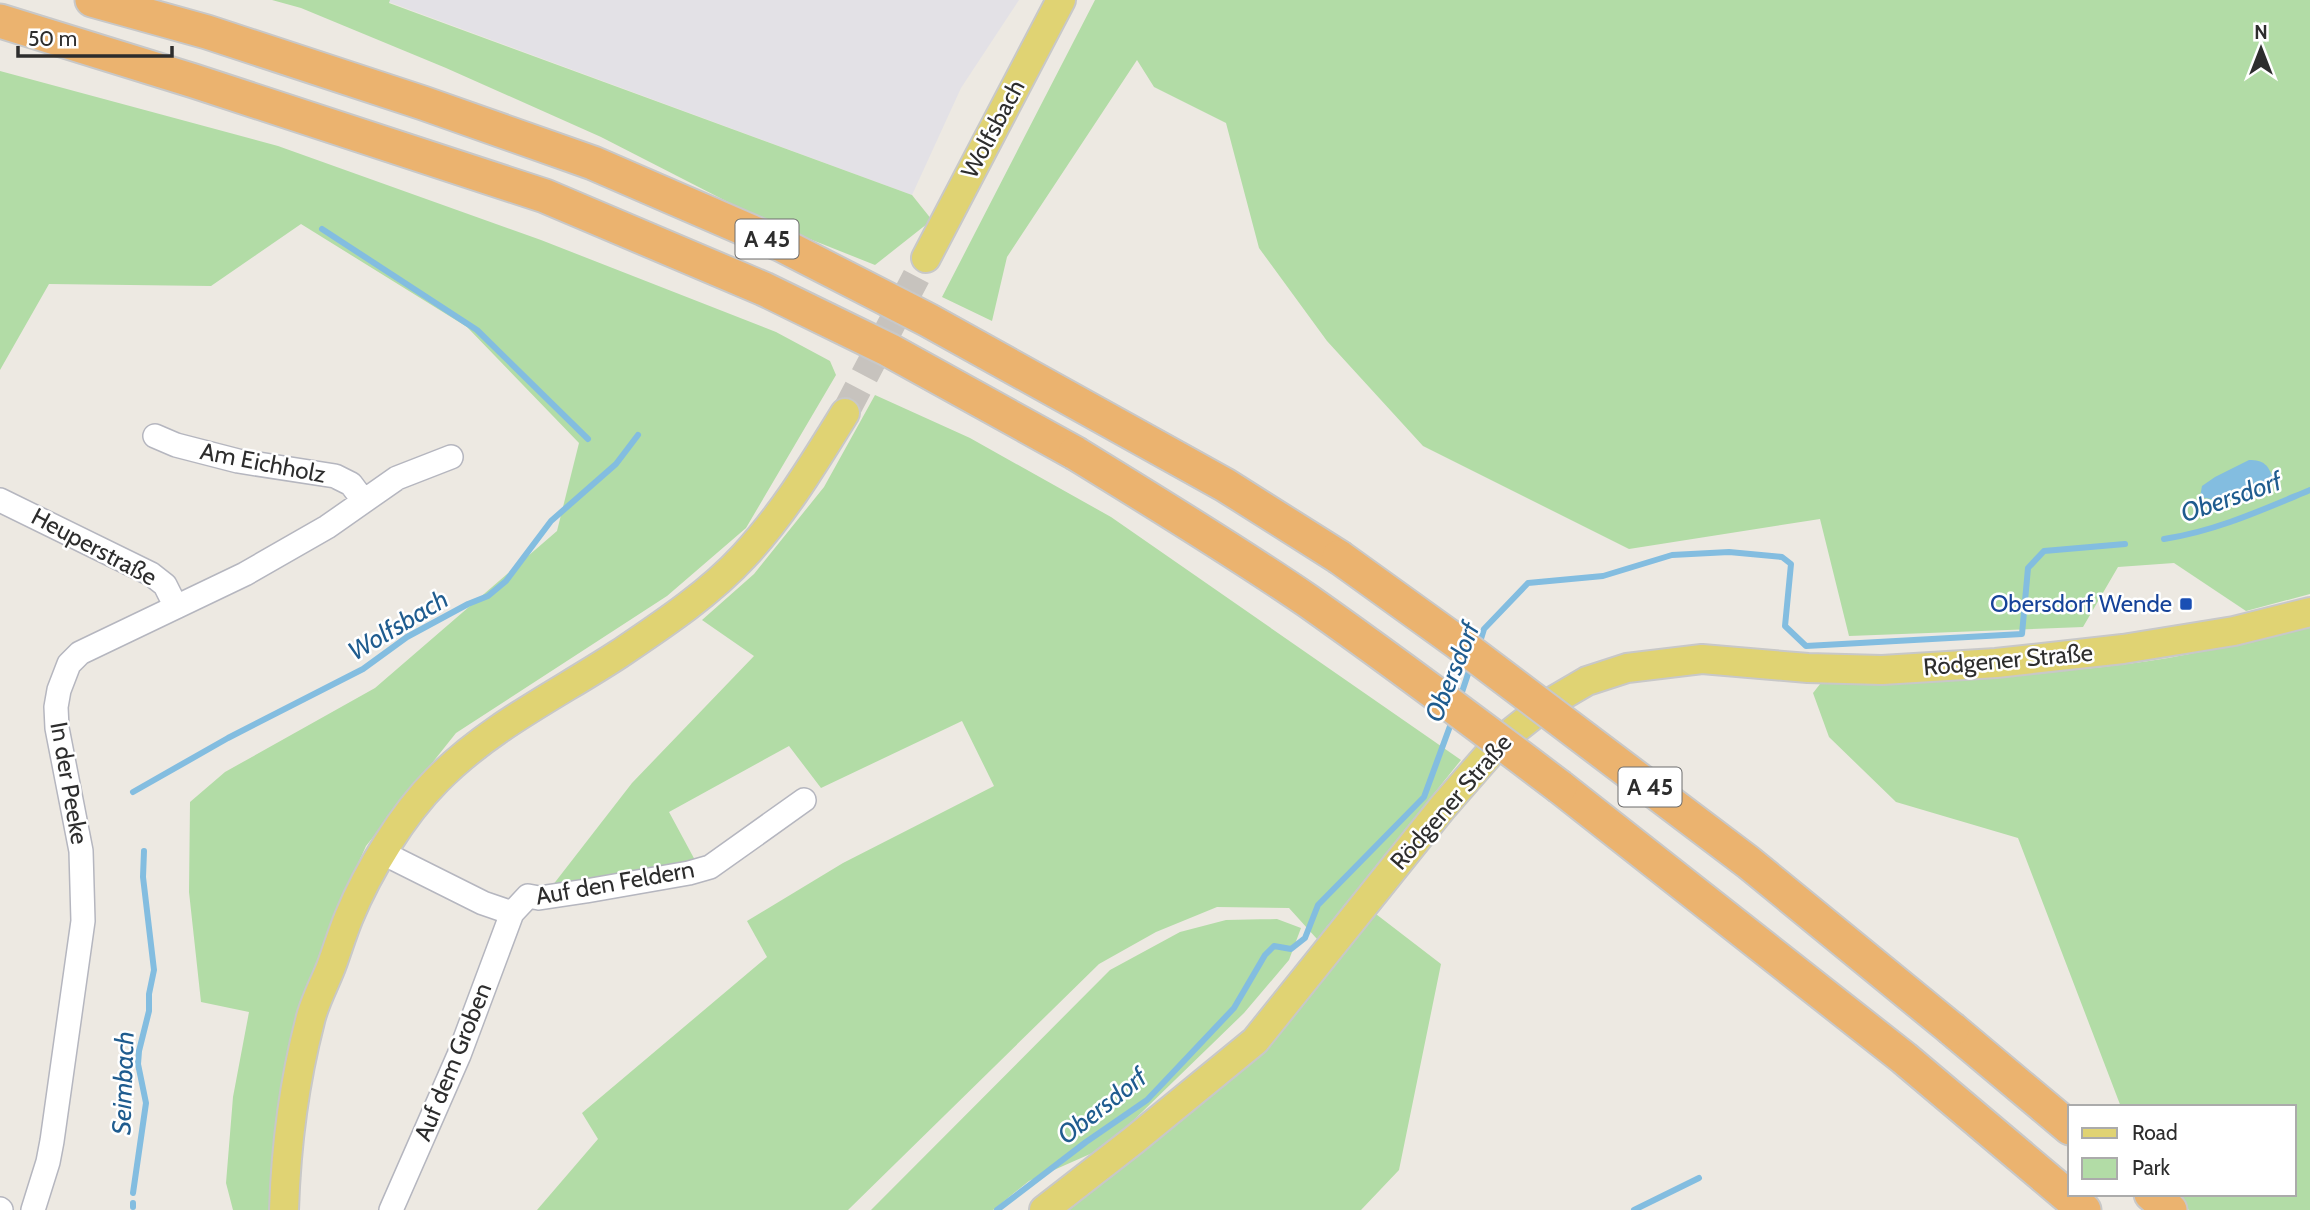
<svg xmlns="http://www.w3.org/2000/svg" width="2310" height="1210" viewBox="0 0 2310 1210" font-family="Cabin,sans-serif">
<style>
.industrial{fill:#e3e1e6}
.green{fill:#b2dca6}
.water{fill:#83bde0}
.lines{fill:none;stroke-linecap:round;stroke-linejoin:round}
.stream{stroke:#83bde0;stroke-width:6}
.major-tunnel{stroke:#c7c3be;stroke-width:28;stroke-dasharray:28 14;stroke-linecap:butt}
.minor-casing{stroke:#b5b6bf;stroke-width:26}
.major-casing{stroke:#c8c8c8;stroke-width:32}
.highway-casing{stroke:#c8c8c8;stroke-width:37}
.minor{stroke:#fff;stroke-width:23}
.major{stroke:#e0d373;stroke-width:28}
.highway{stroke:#ebb36f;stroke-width:33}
.highway-bridge-casing{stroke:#c8c8c8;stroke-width:37;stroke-linecap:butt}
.highway-bridge{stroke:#ebb36f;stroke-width:33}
.transit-dot{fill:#1a4fb4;stroke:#fff;stroke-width:2.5}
.labels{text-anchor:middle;stroke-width:5;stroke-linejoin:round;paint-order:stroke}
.shield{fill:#fff;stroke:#6c6c6c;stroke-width:2}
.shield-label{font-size:23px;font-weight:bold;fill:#2d2d2d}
.street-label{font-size:24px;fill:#2d2d2d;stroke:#fff}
.transit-label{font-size:24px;fill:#164399;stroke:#fff;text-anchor:end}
.water-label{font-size:26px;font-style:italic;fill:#1f5c8f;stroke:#fff}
</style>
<rect width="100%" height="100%" fill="#ede9e2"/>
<path class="industrial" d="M390 0H1019L961 88 912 195 389 2Z"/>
<path class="green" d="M272 0H390L389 3 912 195 932 220 875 265 767 222 601 137 446 68 301 8Z
M1095 0H2310V594L2246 611 2174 563 2118 567 2083 627 1849 636 1820 519 1629 549 1423 446 1327 341 1259 248 1226 123 1154 87 1137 60 1007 257 992 321 942 297Z
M0 71 278 146 541 240 776 332 830 361 836 375 746 528 667 596 456 733 366 846 337 910 307 986 283 1078 273 1210H233L226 1183 233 1097 249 1012 201 1002 189 892 190 802 225 772 375 688 557 531 579 443 467 327 301 224 211 286 49 284 0 370Z
M875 395 970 438 1111 517 1461 760 1317 939 1289 908 1217 907 1156 932 1099 964 848 1210H537L598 1139 582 1113 767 957 747 921 843 863 994 786 962 721 821 788 789 746 669 812 696 862 549 890 632 783 754 656 702 620 754 574 824 487Z
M2310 620V1210H2189L2168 1194H2294V1107H2121L2018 838 1896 802 1829 737 1813 693 1824 679C1953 675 2086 678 2213 649 2245 641 2278 630 2310 620Z
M1372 911 1441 964 1399 1170 1361 1210H1065Z
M1277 919 1301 928 1289 960 1244 1013 1106 1147 1029 1181 993 1210H871L1110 970 1180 932 1226 920Z"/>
<path class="water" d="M2249 460C2264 460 2268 465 2273 478 2256 503 2226 503 2200 497L2202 486 2215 477Z"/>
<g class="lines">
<path class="stream" d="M322 229 477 330 588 439
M2164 539C2216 531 2262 510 2310 490
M1479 645 1484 629 1528 583 1603 576 1672 555 1729 552 1782 557 1791 564 1785 626 1806 646 2022 634 2028 568 2044 551 2125 544
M1460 698 1471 665
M133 792 228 738 363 669 407 637 468 604 488 596 506 581 551 521 616 464 638 435
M133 1193 146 1103 138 1064 139 1051 149 1011V994L154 970 143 877 144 851
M133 1203V1207
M997 1210 1086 1142 1147 1100 1234 1008 1265 955 1274 946 1291 949 1305 938 1318 905 1424 797 1453 718
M1634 1210 1699 1178"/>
<path class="major-tunnel" d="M845 413 926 258"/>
<g class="minor-casing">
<path id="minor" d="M155 436 176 445 238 461 335 476 351 484 363 500
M0 500 151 574 165 585 176 607
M383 853 483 903 512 913 528 896 539 898 586 891 689 873 710 867 804 800
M0 1209 1 1210
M33 1210 48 1162 52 1141 83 921 81 851 57 728 56 707 59 690 69 664 80 653 245 574 327 527 397 478 451 457
M391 1210 459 1055 512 913"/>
</g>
<g class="major-casing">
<path id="major" d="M926 258 1061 0
M284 1210C286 1147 294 1083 310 1021 314 1003 324 985 331 967 337 951 342 934 349 917 368 871 402 815 437 780 489 727 558 694 619 654 662 625 709 594 744 556 784 513 814 463 845 413
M1044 1210 1134 1140 1255 1041 1442 808 1490 753 1513 731 1546 705 1587 681 1627 668 1702 659 1808 668 1882 670 1996 663 2123 649 2234 631 2310 612"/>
</g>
<g class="highway-casing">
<path id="highway" d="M92 0 207 32 423 103 593 163 782 245 928 320 1225 485 1339 557
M0 21 194 81 545 196 764 289 889 350 1075 453
M1560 787 1904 1058 2084 1210
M1952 1029 2070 1128
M2151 1194 2170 1210"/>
</g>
<use href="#minor" class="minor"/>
<use href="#major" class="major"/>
<use href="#highway" class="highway"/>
<g class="highway-bridge-casing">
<path id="highway-bridge" d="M1075 453C1153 501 1232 549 1308 601 1393 661 1477 724 1560 787
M1339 557 1457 642 1748 862 1952 1029"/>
</g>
<use href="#highway-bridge" class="highway-bridge"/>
</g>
<rect class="transit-dot" x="2179" y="597" width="14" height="14" rx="3.5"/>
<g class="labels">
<g class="shield">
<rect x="735.5" y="219.5" width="63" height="39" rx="5"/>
<rect x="1618.5" y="767.5" width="63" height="39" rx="5"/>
</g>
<g class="shield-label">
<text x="767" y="247">A 45</text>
<text x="1650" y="795">A 45</text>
</g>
<g class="street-label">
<text transform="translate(993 129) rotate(-62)" y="8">Wolfsbach</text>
<text transform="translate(263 463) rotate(11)" y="8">Am Eichholz</text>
<text transform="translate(94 547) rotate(28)" y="8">Heuperstraße</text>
<text transform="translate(2008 660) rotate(-5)" y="8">Rödgener Straße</text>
<text transform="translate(69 783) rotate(80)" y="8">In der Peeke</text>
<text transform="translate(1451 802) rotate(-49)" y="8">Rödgener Straße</text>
<text transform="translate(615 883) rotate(-10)" y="8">Auf den Feldern</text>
<text transform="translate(453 1062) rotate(-68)" y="8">Auf dem Groben</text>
</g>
<g class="transit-label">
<text x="2172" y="612">Obersdorf Wende</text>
</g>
<g class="water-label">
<text transform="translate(2231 497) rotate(-19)" y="9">Obersdorf</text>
<text transform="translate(398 625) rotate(-31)" y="9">Wolfsbach</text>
<text transform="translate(1452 672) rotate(-68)" y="9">Obersdorf</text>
<text transform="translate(123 1083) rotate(-88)" y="9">Seimbach</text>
<text transform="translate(1102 1106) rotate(-38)" y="9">Obersdorf</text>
</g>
</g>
<rect x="2068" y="1105" width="228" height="91" fill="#ffffff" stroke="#ababab" stroke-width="2"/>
<rect x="2082" y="1128" width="35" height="10" fill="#e0d373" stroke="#ababab" stroke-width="2"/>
<text x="2132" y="1140" font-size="21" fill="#2d2d2d">Road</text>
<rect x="2082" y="1158" width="35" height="21" fill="#b2dca6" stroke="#ababab" stroke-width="2"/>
<text x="2132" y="1175" font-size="21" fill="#2d2d2d">Park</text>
<g transform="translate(2261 49)" stroke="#ffffff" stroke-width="5" paint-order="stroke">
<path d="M0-5L12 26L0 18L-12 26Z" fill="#2d2d2d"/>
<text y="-10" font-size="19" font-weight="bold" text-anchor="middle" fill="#2d2d2d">N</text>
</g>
<path d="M18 46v10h154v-10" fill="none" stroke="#2d2d2d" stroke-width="3.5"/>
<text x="28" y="46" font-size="21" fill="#2d2d2d" stroke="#ffffff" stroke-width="5" paint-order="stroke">50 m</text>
</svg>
